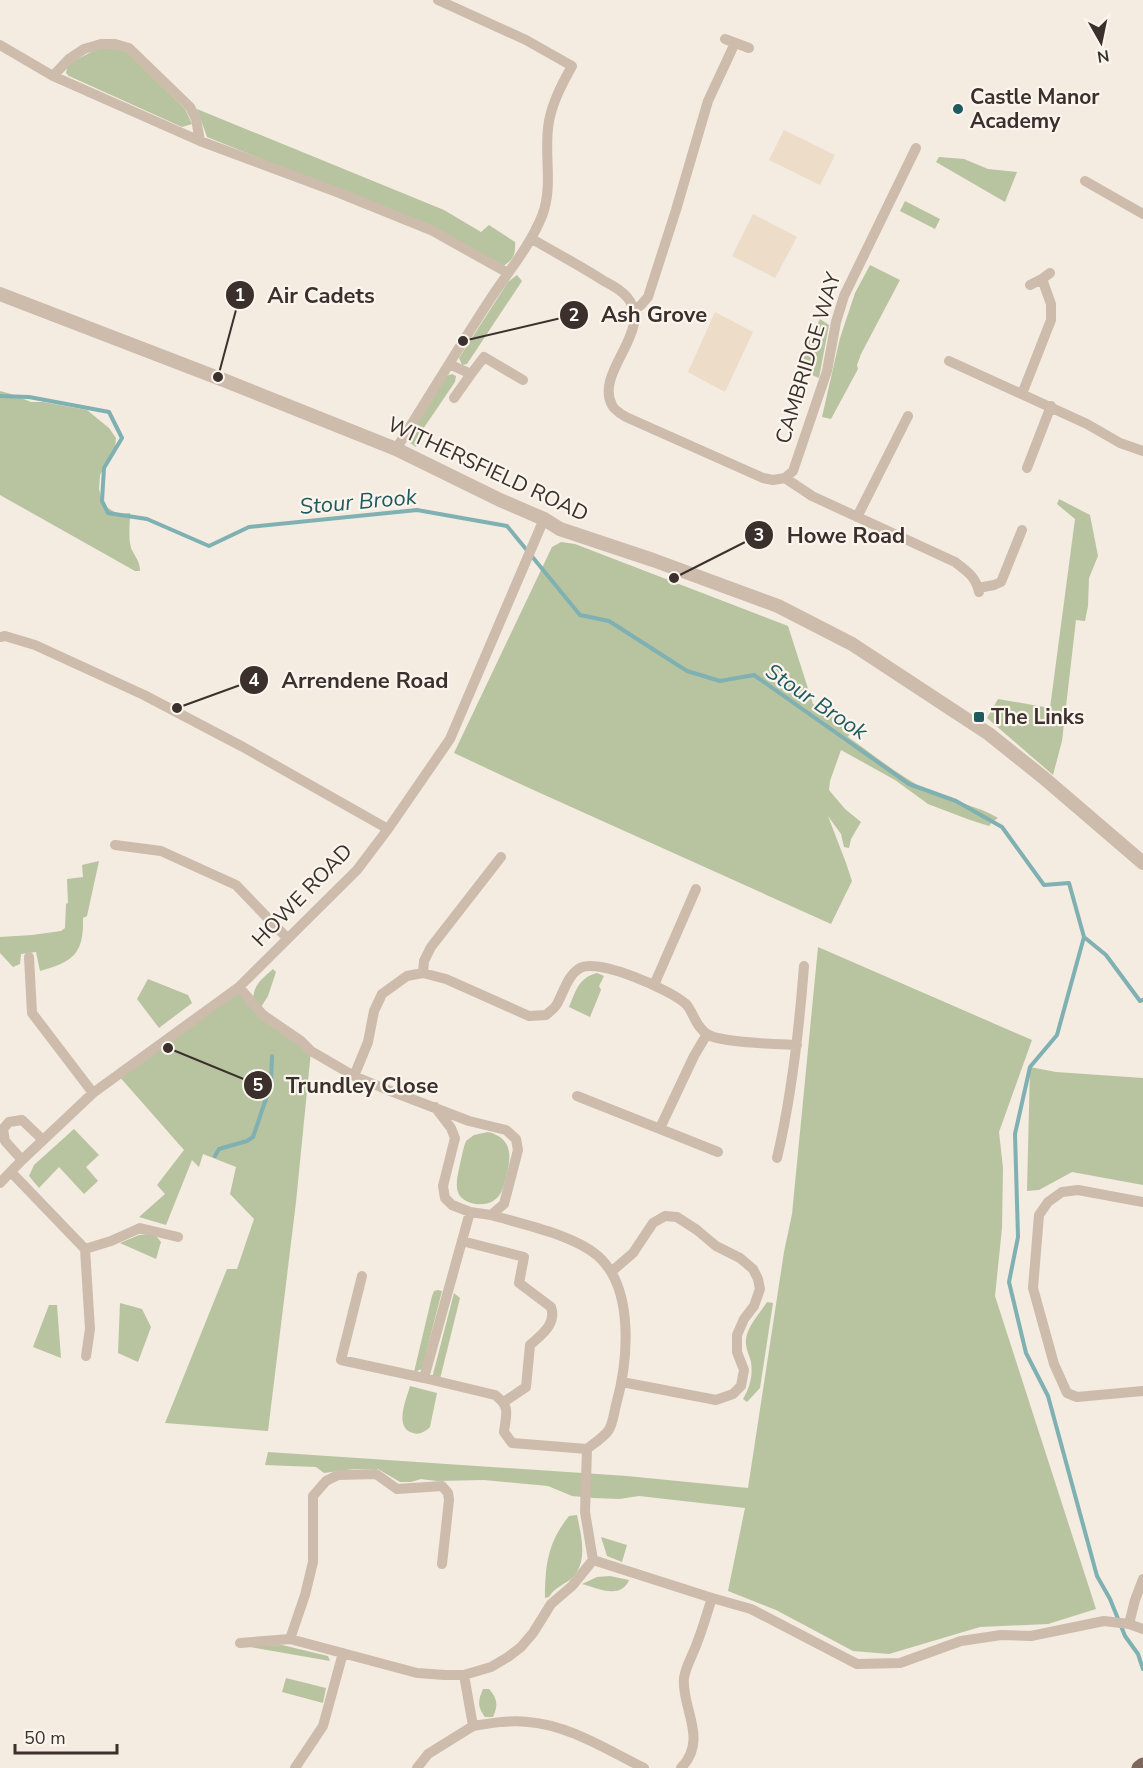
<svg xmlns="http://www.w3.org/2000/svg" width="1143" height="1768" viewBox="0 0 1143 1768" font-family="'Nunito Sans',sans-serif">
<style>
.green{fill:#b8c4a0}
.plaza{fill:#ecdcc8}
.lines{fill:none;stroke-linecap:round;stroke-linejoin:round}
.stream{stroke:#7fb0b2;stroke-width:4}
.minor{stroke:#cdbbac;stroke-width:10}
.tertiary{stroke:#cdbbac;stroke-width:14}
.primary{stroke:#7d675c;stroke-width:15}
.poi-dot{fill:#1f5a5e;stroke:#fbf5ee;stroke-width:2}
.labels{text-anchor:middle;stroke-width:4.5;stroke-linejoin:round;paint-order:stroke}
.poi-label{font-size:21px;font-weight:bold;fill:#3b302b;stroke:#fbf5ee;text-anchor:start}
.street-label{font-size:21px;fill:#3b302b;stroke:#fbf5ee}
.water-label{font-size:22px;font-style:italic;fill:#1f5a5e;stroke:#fbf5ee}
.leader{fill:none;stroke:#3b302b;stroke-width:2}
.callout-dot{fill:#3b302b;stroke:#fbf5ee;stroke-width:2}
.mark-label{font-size:18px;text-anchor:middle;font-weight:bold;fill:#fff}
.callout-label{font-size:22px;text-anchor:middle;font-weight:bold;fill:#3b302b;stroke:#fbf5ee;stroke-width:4.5;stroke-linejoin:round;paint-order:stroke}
</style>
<rect width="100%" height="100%" fill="#f4ebe1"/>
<path class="green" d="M113 47 127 52 185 109 192 124 182 127 69 76 66 73 68 64 99 48Z
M197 109 444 210 481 232 489 225 515 242C516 255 513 260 502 267L432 228 207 137Z
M939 157 964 159 988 169 1017 172 1005 202 936 162Z
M905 201 940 219 935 229 900 211Z
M870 265 900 280 861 354 857 365 858 369 831 419 822 417 840 338 855 293Z
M517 275 522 281 467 364 462 365 459 358 508 282Z
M820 319 829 325 819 378 802 371 801 356Z
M452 374 456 376 455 382 421 432 416 447 406 440 446 376Z
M0 391 11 394 31 402H43L87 410 109 428 116 438 115 448 100 475 99 489 102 501 108 508 118 514 130 513C130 524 128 537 131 548 135 557 140 561 140 571H135L0 495Z
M1059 499 1090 515 1098 556 1089 578 1088 606 1085 621 1076 620 1062 741 1053 775 987 718 998 699 1050 708 1075 519 1057 504Z
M561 542 575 544 788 626 813 704 852 729 848 737C874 755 900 777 929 791 951 802 977 805 998 818L992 822 989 826 970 820 928 804 895 780 841 750 830 781 829 790 845 809 861 822 851 839 849 848 844 847 841 834 828 816 846 863 852 881 831 924 529 788 454 753 552 547Z
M99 861 87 916 83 918C84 954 73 962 40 971L36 952 21 954 20 964 13 967 0 953V937L32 935 61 931 65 928 66 904 68 903 67 879 83 877 82 865Z
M818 947 1032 1040 999 1132 1003 1168 1002 1228 995 1296 1096 1609 1048 1624 980 1627 889 1654 853 1651 776 1610 728 1591 745 1508 639 1496 619 1499 594 1498 572 1496 548 1486 484 1480 437 1481 421 1479 411 1482H400L378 1469H354L324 1473 316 1467 265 1465 268 1452 627 1476 748 1488 784 1252 792 1214Z
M273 969 276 972 268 996 261 1007 253 999C254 984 262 979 273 969Z
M597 973 604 976 599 986 601 990 590 1017 569 1007C576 991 578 978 597 973Z
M148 979 188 995 192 1003 159 1028 137 999Z
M239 987 311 1051 296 1202 268 1431 165 1423 227 1269H237L254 1219 230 1194 236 1167 203 1154 199 1167 192 1160 166 1225 139 1217 165 1194 157 1185 184 1150 118 1075Z
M1030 1067 1056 1072 1143 1078V1185L1072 1172 1039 1190 1027 1191Z
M74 1129 99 1155 86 1167 98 1181 84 1194 59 1167 39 1188 29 1176 34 1165Z
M488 1132C515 1139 511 1159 505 1181 503 1189 501 1196 493 1201 487 1205 478 1205 471 1203 451 1197 457 1179 460 1164 462 1156 463 1148 466 1141L474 1135Z
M147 1234 156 1236 161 1242 156 1259 120 1243 139 1235Z
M438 1290 442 1291 422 1369 414 1372 432 1296 434 1291Z
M454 1293 460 1298 440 1379 432 1378Z
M767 1302 773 1303 760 1388 747 1402 743 1399C750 1387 753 1376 751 1362 749 1354 745 1348 746 1339 748 1325 760 1313 767 1302Z
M120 1303 142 1309 151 1327 138 1362 118 1353Z
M49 1305H57L61 1358 33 1347Z
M410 1386 437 1393 430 1427C425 1432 419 1435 413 1433 393 1428 407 1398 410 1386Z
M577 1515C581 1535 589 1563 571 1579 563 1585 554 1588 549 1597L545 1598C545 1565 548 1542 569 1516Z
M601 1537 627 1545 622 1562 607 1556Z
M610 1576 629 1580C621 1600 597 1588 582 1584L597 1577Z
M282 1645 328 1656 330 1661 244 1646Z
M286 1678 326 1688 323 1703 282 1692Z
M483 1689H489C498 1699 498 1706 493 1717H485C477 1706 478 1701 483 1689Z"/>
<path class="plaza" d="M784 130 835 155 820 185 769 160Z
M753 214 797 237 775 278 732 256Z
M715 312 753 332 725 392 688 372Z"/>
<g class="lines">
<path class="stream" d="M0 396 29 397 109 412 122 438 104 468 102 501 108 513 147 519 209 546 249 527 417 510 507 526 580 615 609 621 687 671 720 681 754 675 909 784 956 801 1002 827 1044 885 1069 883 1084 937 1106 955 1140 1001 1143 1000
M1084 937 1057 1035 1030 1067 1015 1134 1018 1237 1009 1282 1026 1353 1048 1396 1097 1576 1110 1599 1125 1636 1138 1654 1143 1669
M215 1156 219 1149 247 1141 253 1137 271 1084 272 1056"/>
<path class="minor" d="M725 39 749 48
M0 45 53 76 200 141 337 192 431 230 508 273
M53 76 69 59 84 49 101 44H115L129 48 190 107 196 119 200 141
M1085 181 1143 214
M532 239C556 253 581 266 604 281 612 285 621 290 627 297 655 330 594 372 612 405 614 410 621 414 626 417L763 478 773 480 785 478 793 471 827 371 836 322 844 296 916 148
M1030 285 1042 279 1050 273
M634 310 641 305 648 297 676 210 708 101 735 43
M949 361 1087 424 1120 443 1143 451
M449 364 471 374 484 357 523 380
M1022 394 1051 320V304L1042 279
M454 398 471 374
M396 449C427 400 457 350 489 301 507 273 529 248 542 216 554 185 543 153 549 121 553 101 562 84 572 66L526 40 438 0
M1027 468 1051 406
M785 478 812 496 955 562C967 571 976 577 979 592
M857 517 908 416
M978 588 994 585 1001 582 1022 530
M0 637 5 636 35 645 144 695 243 747 388 829
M115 845 161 851 236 885 287 938
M29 957 32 1013 93 1093
M423 973 424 961 431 947 501 857
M654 985 696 889
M239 987 263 1015 301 1041 311 1051 354 1076 388 1090 469 1121 506 1130 516 1139 518 1150 504 1204 491 1215 470 1212 452 1205 445 1198 443 1186 455 1138 451 1128 435 1107
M354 1076 368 1042 374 1011 382 994 407 976 423 973 446 979 529 1016 546 1015C550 1011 556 1008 558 1002 564 991 568 975 580 968 599 958 671 990 686 1004 694 1013 695 1026 707 1034 720 1043 778 1044 797 1045
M577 1096 718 1152
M660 1128 694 1056 707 1034
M777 1158C792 1095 799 1031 804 966
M22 1160 5 1141 3 1129 9 1122 22 1120 43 1140
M11 1172 85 1249 111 1241 140 1228 178 1237
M0 1183 22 1160 93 1093 239 987 357 870 388 829 450 739 544 519
M1143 1202 1078 1190 1062 1192 1048 1202 1039 1215 1033 1288 1054 1364 1067 1393 1077 1397 1143 1391
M470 1212 424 1378 495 1395C511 1407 506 1414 504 1432L512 1443 587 1449
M491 1215C522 1224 574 1235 598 1256 635 1289 628 1362 616 1405 614 1412 613 1425 608 1431 603 1438 593 1444 587 1449L585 1512 593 1560
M462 1241 524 1257 519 1283 551 1307C557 1324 541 1335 530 1345L526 1387 504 1402
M85 1249 90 1329 86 1356
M611 1272 633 1253 653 1223 665 1216 677 1217 697 1230 716 1246 740 1258 753 1269 758 1279 760 1289 754 1306 744 1319 737 1335V1352L744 1370 741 1386 733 1394 716 1400 622 1382
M362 1276 341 1360 424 1378
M1129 1624 1135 1600 1143 1579
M290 1639 305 1595 313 1562V1496L326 1481 338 1475 376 1474 397 1489 442 1486 448 1493 449 1500 442 1564
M240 1643 290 1639 417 1673 445 1675H464L491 1667 508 1657 521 1647 533 1633 551 1604 572 1586 593 1560 712 1598 751 1609 857 1664 900 1663 961 1641 1001 1635 1031 1636 1104 1621 1129 1624 1143 1629
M464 1675 473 1726C491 1723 509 1720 528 1722 569 1725 607 1750 644 1768
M295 1768 323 1726 343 1653
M417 1768 428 1754 473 1726
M681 1768C709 1739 681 1708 684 1678 686 1665 693 1655 697 1643 703 1628 707 1613 712 1598"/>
<path class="tertiary" d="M0 294 226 381 396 449 500 500 544 519 560 529 653 560 778 606 852 644 989 734 1044 778 1143 863"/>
<path class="primary" d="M1139 1768 1143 1765"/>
</g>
<g class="poi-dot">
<circle cx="958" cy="109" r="6"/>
<rect x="973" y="711" width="12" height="12" rx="3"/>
</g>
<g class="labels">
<g class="poi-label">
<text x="970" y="104">Castle Manor<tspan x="970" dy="24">Academy</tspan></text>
<text x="991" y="724">The Links</text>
</g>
<g class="street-label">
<text transform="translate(808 358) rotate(-73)" y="7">CAMBRIDGE WAY</text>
<text transform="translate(488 469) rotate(25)" y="7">WITHERSFIELD ROAD</text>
<text transform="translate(302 895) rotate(-46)" y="7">HOWE ROAD</text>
</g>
<g class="water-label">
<text transform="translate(358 501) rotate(-5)" y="8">Stour Brook</text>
<text transform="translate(817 701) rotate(34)" y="8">Stour Brook</text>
</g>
</g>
<path class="leader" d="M218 377L240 295M463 341L574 315M674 578L759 535M177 708L254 680M168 1048L258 1085"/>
<g class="callout-dot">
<circle cx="218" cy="377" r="6"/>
<circle cx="463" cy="341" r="6"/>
<circle cx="674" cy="578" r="6"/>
<circle cx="177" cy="708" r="6"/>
<circle cx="168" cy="1048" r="6"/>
<circle cx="240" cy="295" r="15"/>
<circle cx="574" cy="315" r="15"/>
<circle cx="759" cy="535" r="15"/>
<circle cx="254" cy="680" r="15"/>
<circle cx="258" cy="1085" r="15"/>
</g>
<g class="mark-label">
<text x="240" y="301">1</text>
<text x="574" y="321">2</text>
<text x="759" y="541">3</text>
<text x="254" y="686">4</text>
<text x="258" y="1091">5</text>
</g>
<g class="callout-label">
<text x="321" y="303">Air Cadets</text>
<text x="654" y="322">Ash Grove</text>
<text x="846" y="543">Howe Road</text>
<text x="365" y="688">Arrendene Road</text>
<text x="362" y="1093">Trundley Close</text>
</g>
<g transform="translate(1101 42) rotate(171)" stroke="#fbf5ee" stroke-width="4.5" paint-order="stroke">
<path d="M0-4.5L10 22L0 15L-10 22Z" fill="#3b302b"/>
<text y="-9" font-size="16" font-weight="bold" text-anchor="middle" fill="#3b302b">N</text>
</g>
<path d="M15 1744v9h102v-9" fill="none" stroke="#3b302b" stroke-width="3"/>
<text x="24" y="1744" font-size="18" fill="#3b302b" stroke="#fbf5ee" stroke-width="4.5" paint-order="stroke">50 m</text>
</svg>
